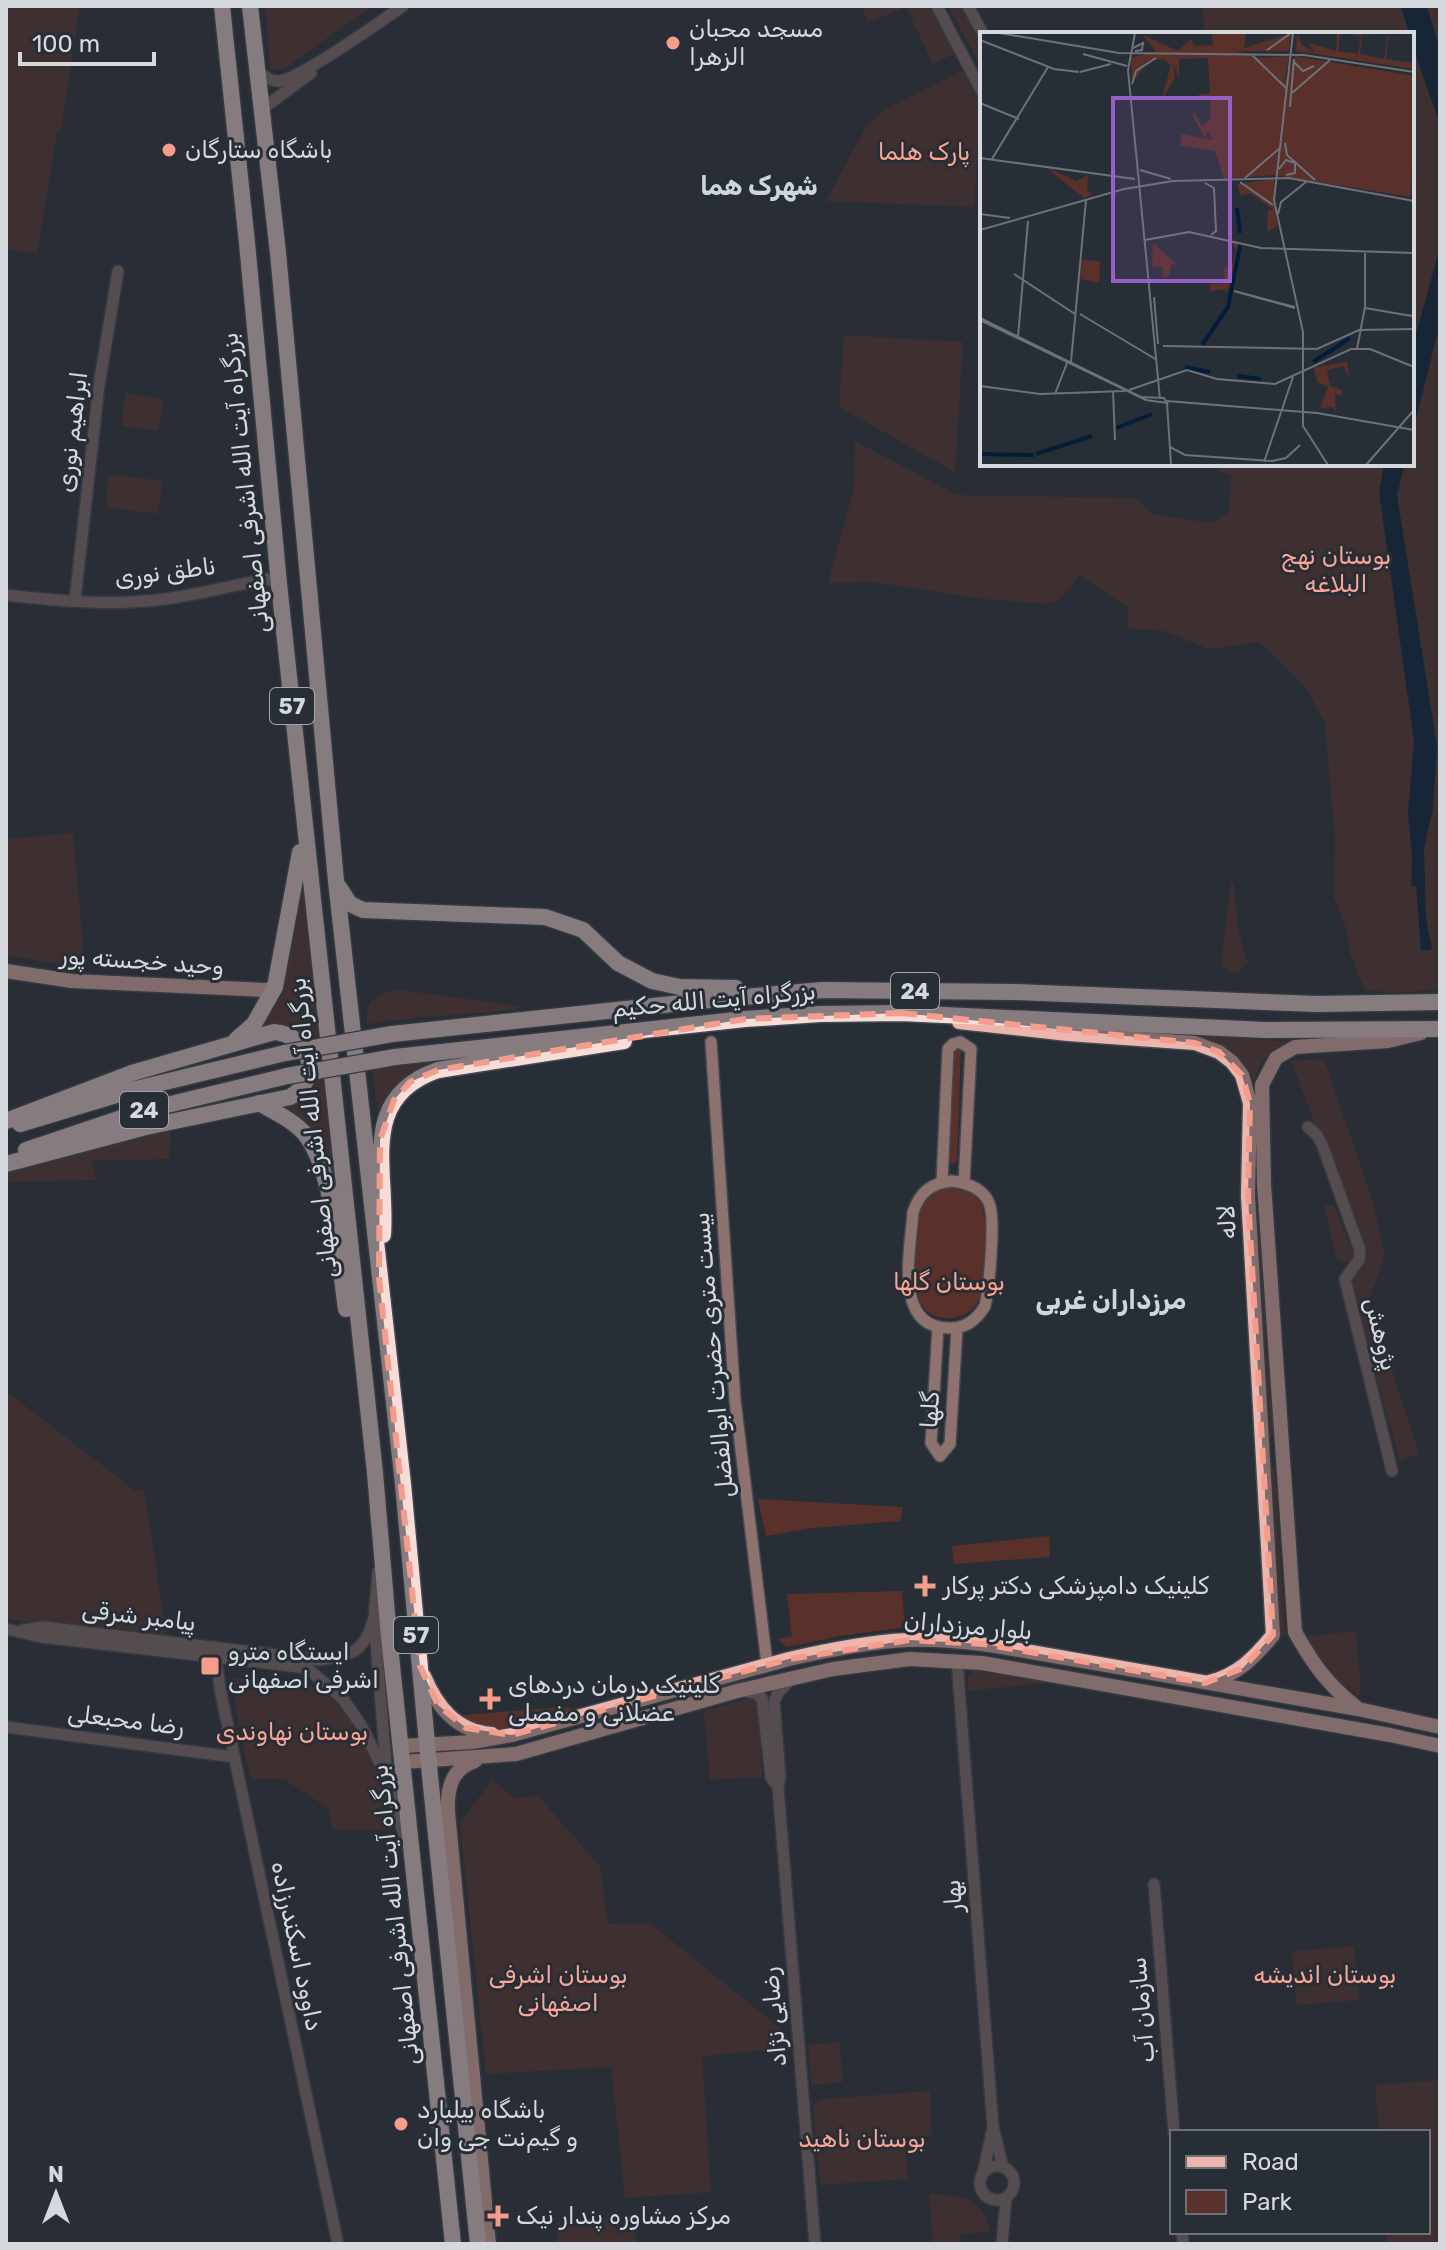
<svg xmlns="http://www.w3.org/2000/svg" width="1446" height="2250" viewBox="0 0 1446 2250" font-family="Rubik,Cairo,sans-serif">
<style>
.green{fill:#5a312a}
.water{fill:#031d39}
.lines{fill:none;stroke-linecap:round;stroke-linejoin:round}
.minor-casing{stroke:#444951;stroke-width:14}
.major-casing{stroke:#444951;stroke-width:17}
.highway-casing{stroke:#444951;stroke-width:19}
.minor{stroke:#8d726d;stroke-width:11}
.major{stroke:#edb6ac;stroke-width:14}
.highway{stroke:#f8dcd7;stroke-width:16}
.highway-bridge-casing{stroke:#444951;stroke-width:19;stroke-linecap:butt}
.highway-bridge{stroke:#f8dcd7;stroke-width:16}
.marked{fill:none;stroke:#f49d8d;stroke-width:6;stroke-dasharray:16 10;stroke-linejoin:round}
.poi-dot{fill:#f49d8d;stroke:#282e36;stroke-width:3}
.labels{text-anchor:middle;stroke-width:6;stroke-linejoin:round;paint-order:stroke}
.shield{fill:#282e36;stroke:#a1a6ac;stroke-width:2}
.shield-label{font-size:22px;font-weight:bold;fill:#d5d9de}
.poi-label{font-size:24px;fill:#d5d9de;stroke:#282e36;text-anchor:start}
.park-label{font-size:24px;fill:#fda595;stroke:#282e36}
.street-label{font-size:24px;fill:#d5d9de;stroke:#282e36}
.neighbourhood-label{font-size:26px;font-weight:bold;fill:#cdd6df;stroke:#282e36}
.inset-river{fill:none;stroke:#031d39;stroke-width:4}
.inset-road{fill:none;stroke:#6d7279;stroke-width:2}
.view{fill:#9660c8;fill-opacity:0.15;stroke:#9660c8;stroke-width:4}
.inset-edge{fill:none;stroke:#d5d9de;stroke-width:4}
</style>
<rect width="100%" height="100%" fill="#282e36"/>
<path class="green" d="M6 6H80L61 131H57L37 254 6 249Z
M265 6H373L283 69H270Z
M862 6H931L956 53 933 64 906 7 868 22Z
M948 6H962L982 43V69Z
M1203 6H1440V989L1408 992 1365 991 1350 953 1347 931 1334 897 1335 839 1325 724 1308 691 1260 642 1209 649 1164 631 1127 628 1128 607 1080 575 1059 600 1048 604 984 599 873 582 828 583 854 488 855 441 957 495 1136 498 1152 514 1211 523 1229 512 1231 476 1204 464H1412V34H1204Z
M964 70 981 105 974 207 826 201 867 125 886 109Z
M844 335 963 342 955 472 839 407Z
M125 393 164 399 158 431 122 426Z
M108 474 163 481 157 514 106 507Z
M73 833 84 955 72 966 6 955V839Z
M302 864 308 938 322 1036 305 1039C291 1026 279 1022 260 1028Z
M1231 880 1234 886 1239 934 1248 963 1237 974 1229 972 1221 965Z
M399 990 514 1005 522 1008C471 1016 418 1015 367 1024 364 1002 378 991 399 990Z
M1196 1035 1288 1042C1268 1053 1257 1063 1253 1086L1241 1065 1195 1036Z
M634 1036 443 1066 379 1121 372 1068Z
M961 1047 957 1161 953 1164 948 1161 951 1051Z
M1324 1059 1373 1202 1385 1256 1369 1299 1419 1453 1400 1461 1350 1282 1363 1262V1250L1291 1061Z
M324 1077 333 1173 279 1105 312 1078Z
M1257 1123 1274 1432 1270 1436 1267 1434 1253 1195Z
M171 1126 169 1159 92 1161 96 1180 6 1182V1172Z
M952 1187C965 1190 977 1194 982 1206 988 1221 986 1284 979 1299 974 1311 963 1317 950 1318 900 1321 917 1245 919 1215 925 1197 934 1190 952 1187Z
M1334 1205 1355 1258 1346 1262 1337 1260 1324 1206Z
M6 1391 134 1490H144L167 1638 6 1619Z
M1270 1467H1275L1285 1635 1276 1636Z
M758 1499 903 1507 900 1521 813 1528 766 1536Z
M1049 1536 1050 1557 954 1564 952 1546Z
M902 1591 905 1627 840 1636 787 1647 778 1639 792 1636 787 1594Z
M1356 1631 1361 1695H1357C1336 1679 1313 1662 1306 1636Z
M979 1668 1056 1682 968 1691V1676Z
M252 1677C271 1679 295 1678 313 1687 364 1712 383 1779 393 1830H333L328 1808 284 1779H250L230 1679Z
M755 1697 758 1702 762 1777 710 1780 704 1711Z
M560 1707 580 1709 495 1730 475 1729 455 1716Z
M492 1780 514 1798 538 1796 600 1866 608 1924 650 1923 781 2029 782 2049 702 2056 711 2192 625 2198 611 2067 486 2074 460 1823Z
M1354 1946 1359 2000 1296 2005 1292 1951Z
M839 2042 843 2082 811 2085 808 2045Z
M1440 2080V2244H1387L1386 2232H1428V2132H1379L1375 2085Z
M930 2091 932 2136 905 2138 908 2179 820 2185 813 2105 823 2099Z
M929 2194C959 2195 984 2196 990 2232L960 2234V2244H933Z
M634 2217 636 2244H557L556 2223Z"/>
<path class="water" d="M1401 6H1427L1440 50V125L1412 44V34H1409Z
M1440 247V324L1412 435V349Z
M1384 464H1405L1397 495 1437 746 1433 808 1424 849 1426 918 1432 949 1421 951 1416 886H1411L1412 855 1408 813 1414 741 1379 492Z"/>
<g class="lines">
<g class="minor-casing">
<path id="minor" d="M937 6 982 92
M968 6 983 34
M257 69C263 76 269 81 279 81 298 80 383 20 403 6
M262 109 311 73
M6 595C58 601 113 606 165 599 200 594 234 585 268 579L279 584
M75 600 99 385 118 271
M711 1042 735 1400 767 1664
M1308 1127 1316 1134 1322 1144 1360 1250 1359 1260 1345 1279 1392 1471
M952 1181C967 1183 983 1188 989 1203 996 1219 989 1288 985 1306 977 1319 965 1329 949 1328 892 1328 911 1248 913 1212 920 1192 931 1183 952 1181Z
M942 1182 948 1049 953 1044 960 1042 971 1049 964 1183
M938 1327 931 1443 940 1456 950 1444 957 1328
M378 1572 374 1618 387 1777 404 1836
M6 1629 41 1637 307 1668 343 1699 361 1725 387 1777
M23 1630 43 1627 320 1660C353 1654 364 1653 374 1618
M214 1647 221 1694 338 2244
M957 1661 993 2127 1003 2167
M791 1679 778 1693 774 1702 780 1776 778 1787 815 2244
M744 1691 755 1693 762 1698 771 1777 778 1787
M6 1727 234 1757
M1154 1884 1174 2132
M980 2183a17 17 0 1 1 34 0a17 17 0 1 1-34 0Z
M983 2173 992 2132
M1182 2232 1183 2244
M1002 2244 1006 2199"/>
</g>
<g class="major-casing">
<path id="major" d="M6 971 72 981 267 990 275 987
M959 1022 1068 1034 1195 1043 1219 1052 1232 1062 1242 1075 1250 1103 1248 1196 1273 1635C1255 1657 1238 1675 1209 1682
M424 1676C437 1707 456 1731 492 1734
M1356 1707C1327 1684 1313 1664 1295 1632L1264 1184 1262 1085 1276 1058 1295 1047 1388 1041 1421 1033
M402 1746 472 1742 512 1735 789 1659C828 1650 867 1642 907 1640 948 1638 990 1645 1031 1652L1358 1709 1440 1727
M475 1761C451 1769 447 1789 448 1812L489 2244
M403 1762 516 1754 737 1691 833 1669 910 1659 982 1663 1390 1735 1440 1746"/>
</g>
<g class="highway-casing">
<path id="highway" d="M222 6 247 243 279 584 375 1473 389 1637 453 2244
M250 6 278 253 336 881 403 1484 430 1776 478 2244
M339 887 350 904 363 910 545 917 583 930 618 963 652 981 680 987 736 988
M392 1034 710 1000 822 990 1014 992 1317 1004 1440 1002
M236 1040 254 1024 275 987 300 852
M395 1057 745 1019 820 1014 901 1013 1265 1030 1440 1029
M259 1103C274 1112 293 1120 305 1134 334 1170 339 1262 346 1309
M6 1121 132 1073 274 1032C311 1035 323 1078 290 1097L146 1127 6 1164
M20 1124 136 1089 285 1053
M26 1150 142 1111 287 1076
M383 1235C388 1170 357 1098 438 1070L624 1041"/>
</g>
<use href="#minor" class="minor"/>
<use href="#major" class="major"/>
<use href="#highway" class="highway"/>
<g class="highway-bridge-casing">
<path id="highway-bridge" d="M285 1053 392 1034
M287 1076 395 1057"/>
</g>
<use href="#highway-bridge" class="highway-bridge"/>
</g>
<path d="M0 0H1446V2250H0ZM901 1013 1195 1043 1219 1052 1242 1075 1250 1103 1248 1196 1273 1635 1243 1668 1205 1683 984 1644 909 1640 789 1659 512 1735 466 1728 438 1705 420 1666 379 1277 380 1140 394 1100 410 1082 438 1070 745 1019Z" fill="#282e36" fill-opacity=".55" fill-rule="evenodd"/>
<path class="marked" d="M901 1013 1195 1043 1219 1052 1242 1075 1250 1103 1248 1196 1273 1635 1243 1668 1205 1683 984 1644 909 1640 789 1659 512 1735 466 1728 438 1705 420 1666 379 1277 380 1140 394 1100 410 1082 438 1070 745 1019Z"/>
<g class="poi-dot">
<circle cx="673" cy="43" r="8"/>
<circle cx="169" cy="150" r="8"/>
<path d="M921 1574h8v8h8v8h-8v8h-8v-8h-8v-8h8z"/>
<rect x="200" y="1656" width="20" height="20" rx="4"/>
<path d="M486 1687h8v8h8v8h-8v8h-8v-8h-8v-8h8z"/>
<circle cx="401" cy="2124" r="8"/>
<path d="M494 2204h8v8h8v8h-8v8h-8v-8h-8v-8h8z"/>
</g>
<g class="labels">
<g class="shield">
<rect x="270" y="688" width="44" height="36" rx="6"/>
<rect x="891" y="973" width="48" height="36" rx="6"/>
<rect x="120" y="1092" width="48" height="36" rx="6"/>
<rect x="394" y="1617" width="44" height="36" rx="6"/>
</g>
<g class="shield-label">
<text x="292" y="714">57</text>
<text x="915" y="999">24</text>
<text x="144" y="1118">24</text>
<text x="416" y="1643">57</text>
</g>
<g class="poi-label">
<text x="689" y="37">مسجد محبان<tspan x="689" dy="28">الزهرا</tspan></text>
<text x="185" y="158">باشگاه ستارگان</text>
<text x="943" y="1594">کلینیک دامپزشکی دکتر پرکار</text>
<text x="228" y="1660">ایستگاه مترو<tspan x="228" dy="28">اشرفی اصفهانی</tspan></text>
<text x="508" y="1693">کلینیک درمان دردهای<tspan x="508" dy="28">عضلانی و مفصلی</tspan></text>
<text x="417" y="2118">باشگاه بیلیارد<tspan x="417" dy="28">و گیم‌نت جی وان</tspan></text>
<text x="516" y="2224">مرکز مشاوره پندار نیک</text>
</g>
<g class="park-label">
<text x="924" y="160">پارک هلما</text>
<text x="1336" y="564">بوستان نهج<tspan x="1336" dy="28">البلاغه</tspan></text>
<text x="949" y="1290">بوستان گلها</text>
<text x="292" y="1740">بوستان نهاوندی</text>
<text x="558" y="1983">بوستان اشرفی<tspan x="558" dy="28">اصفهانی</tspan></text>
<text x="1325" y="1983">بوستان اندیشه</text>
<text x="862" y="2147">بوستان ناهید</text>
</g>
<g class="street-label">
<text transform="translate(72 432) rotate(-83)" y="8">ابراهیم نوری</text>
<text transform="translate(245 483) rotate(-96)" y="8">بزرگراه آیت الله اشرفی اصفهانی</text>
<text transform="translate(165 572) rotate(-7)" y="8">ناطق نوری</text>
<text transform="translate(142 961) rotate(4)" y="8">وحید خجسته پور</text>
<text transform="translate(714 1000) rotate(-5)" y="8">بزرگراه آیت الله حکیم</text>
<text transform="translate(313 1128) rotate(-96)" y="8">بزرگراه آیت الله اشرفی اصفهانی</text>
<text transform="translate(1227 1222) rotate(-93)" y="8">لاله</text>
<text transform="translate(1381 1334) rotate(76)" y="8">پژوهش</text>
<text transform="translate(713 1355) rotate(-95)" y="8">بیست متری حضرت ابوالفضل</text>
<text transform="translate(930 1410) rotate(-87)" y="8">گلها</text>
<text transform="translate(139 1616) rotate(7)" y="8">پیامبر شرقی</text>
<text transform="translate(968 1626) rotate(5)" y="8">بلوار مرزداران</text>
<text transform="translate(126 1720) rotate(7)" y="8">رضا محبعلی</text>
<text transform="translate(953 1896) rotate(-94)" y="8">بهار</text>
<text transform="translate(395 1915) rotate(-96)" y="8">بزرگراه آیت الله اشرفی اصفهانی</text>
<text transform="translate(297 1946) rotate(78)" y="8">داوود اسکندرزاده</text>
<text transform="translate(1142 2010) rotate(-95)" y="8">سازمان آب</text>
<text transform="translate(774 2017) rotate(-95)" y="8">رضایی نژاد</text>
</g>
<g class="neighbourhood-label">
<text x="759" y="195">شهرک هما</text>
<text x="1111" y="1309">مرزداران غربی</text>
</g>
</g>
<g transform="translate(980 32)">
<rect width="434" height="434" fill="#282e36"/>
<path d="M232 1H266L264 16 311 1 309 19H256L279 26 309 24 304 52 315 24 434 44 431 165 295 143 244 147 235 119 200 114 202 102 233 108 228 99 225 106 213 84V78L222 94 231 87 230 65 219 66V62H230L228 26 199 27V45L193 30 195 46 181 69 191 33 183 27 168 29 152 52 151 26 176 19 163 3 198 19 211 7 214 14 233 13ZM317 1 322 13 335 21 329 11 356 19 357 1 369 2H360L358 19 378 22 381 4 371 2H393L382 3 380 22 404 27 407 4 395 2 423 7 408 5 406 27 434 31V37L316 19ZM67 136 97 149 108 143 107 158 113 162 104 166ZM294 147 297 194 287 200 288 178H294L270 161 261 164 257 152ZM252 210 259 212 258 232 245 264 246 257 230 259V252L245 251 244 236 252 235 256 218ZM173 211 196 231 190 234V244L183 245 182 234 172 235ZM102 228 120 229 119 251 100 247ZM367 330 369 345 363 334 347 338 350 354 362 358V363L355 362 356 381 353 375 340 376 348 355 337 350 334 335Z" fill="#5a312a"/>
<path class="inset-river" d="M257 176 260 201M222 313 248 275 260 213M333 330 370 306M205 335 230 340M257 344 281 347M136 396 172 382M0 422 54 423M56 422 112 404"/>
<path class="inset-road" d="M19 1 139 21 324 23 434 40M155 1 148 38 180 367M313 1 294 168 323 300V394L348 433M0 8 74 37 99 40M153 16 163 11 162 18 155 19M287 18 311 1M103 22 147 34M272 23 307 57M314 30 323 39 334 34M100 40 131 32M152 52 156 39 176 26M312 61 350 28M0 71 39 87M310 75 314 27M305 111 307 123 335 148M0 126 155 147M12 127 68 35M299 137 306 128 315 131V141L306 143M160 138 191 147M265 146 301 115M260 150 293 173M225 151 234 156 236 199 231 203M0 182 30 186M298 182 301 170 326 150M0 198 144 157 193 149 309 146 434 169M165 208 209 200 281 216 434 221M34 242 95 282M174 265 178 312M315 275 254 259 315 276M385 276 432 284M100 282 177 328M0 286 161 365 184 366 187 371 166 368 0 288M38 305 48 189M183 314 337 317 379 298 434 297M377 317 385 275V221M91 330 106 168M0 354 60 362 145 359M149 358 207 338 237 347 295 352 371 317H390L434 335M133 359 135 408M75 362 87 331M187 369 337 381 434 398M187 371 191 433M190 415 205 423 292 429 306 426 320 413M284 430 313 345M386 433 434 378"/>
<path class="view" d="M133 66H250V249H133Z"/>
<rect width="434" height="434" class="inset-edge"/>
</g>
<rect width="1446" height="2250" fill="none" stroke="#d5d9de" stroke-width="16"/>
<rect x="1170" y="2130" width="260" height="104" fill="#282e36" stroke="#6d7279" stroke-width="2"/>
<rect x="1186" y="2156" width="40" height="12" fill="#edb6ac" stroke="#6d7279" stroke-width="2"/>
<text x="1242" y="2170" font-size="24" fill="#d5d9de">Road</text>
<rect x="1186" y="2190" width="40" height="24" fill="#5a312a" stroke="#6d7279" stroke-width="2"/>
<text x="1242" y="2210" font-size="24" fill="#d5d9de">Park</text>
<g transform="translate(56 2194)" stroke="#282e36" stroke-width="6" paint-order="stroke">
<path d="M0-6L14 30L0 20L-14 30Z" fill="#d5d9de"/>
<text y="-12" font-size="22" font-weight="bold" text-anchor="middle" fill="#d5d9de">N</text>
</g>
<path d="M20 52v12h134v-12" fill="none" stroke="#d5d9de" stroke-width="4"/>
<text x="32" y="52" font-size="24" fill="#d5d9de" stroke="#282e36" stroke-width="6" paint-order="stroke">100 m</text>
</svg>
